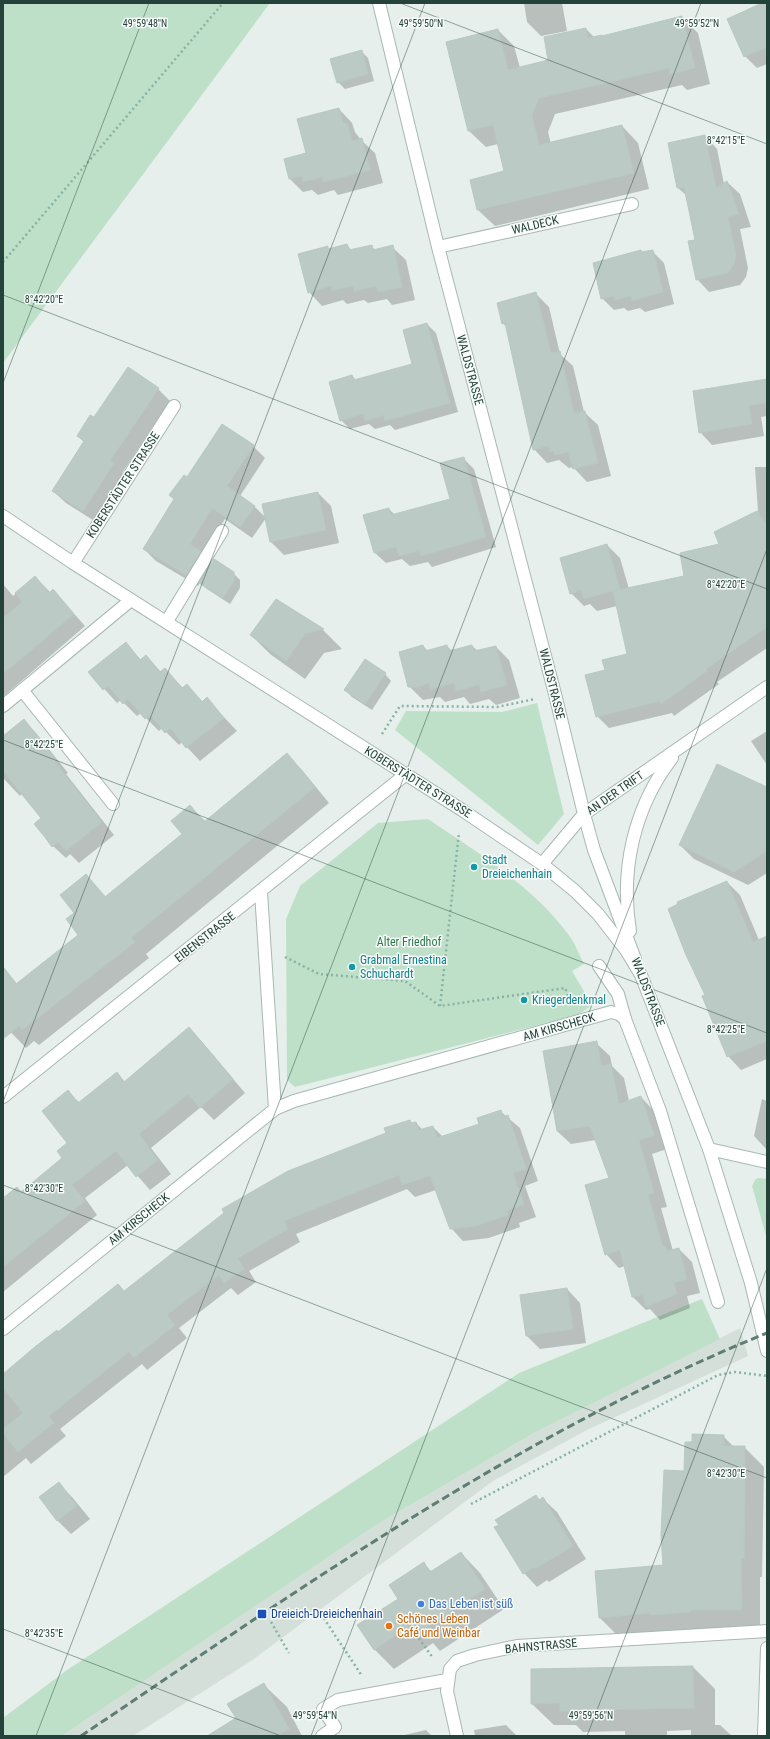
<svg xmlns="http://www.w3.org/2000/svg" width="770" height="1739" viewBox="0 0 770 1739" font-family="'Roboto Condensed',sans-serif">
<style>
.built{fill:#d4dfda}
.green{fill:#bfe0c8}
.shadow{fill:#0003}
.building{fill:#bbcac4;stroke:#b8c9c2}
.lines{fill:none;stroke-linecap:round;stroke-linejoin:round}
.service-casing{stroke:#a8b8b2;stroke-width:14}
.minor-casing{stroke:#a8b8b2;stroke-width:14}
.tertiary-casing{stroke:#a8b8b2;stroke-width:14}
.path{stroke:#86b3a5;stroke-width:2.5;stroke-dasharray:2 3;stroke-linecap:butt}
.service{stroke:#fff;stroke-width:12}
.minor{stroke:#fff;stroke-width:12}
.tertiary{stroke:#fff;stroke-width:12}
.rail{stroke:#5f7d75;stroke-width:3;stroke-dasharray:8 4;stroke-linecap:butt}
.ticks{fill:none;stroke:#24423a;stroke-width:1;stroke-opacity:0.45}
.culture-dot{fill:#0f9aa8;stroke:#f7fbf9;stroke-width:1.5}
.shop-dot{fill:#3f7fe0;stroke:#f7fbf9;stroke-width:1.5}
.transit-dot{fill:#1a4fb4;stroke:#f7fbf9;stroke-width:1.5}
.food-dot{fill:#e8710a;stroke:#f7fbf9;stroke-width:1.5}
.labels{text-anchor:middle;stroke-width:3;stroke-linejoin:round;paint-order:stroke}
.street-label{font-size:12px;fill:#24423a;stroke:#f7fbf9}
.culture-label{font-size:12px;fill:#0d838f;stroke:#f7fbf9;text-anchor:start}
.park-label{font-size:12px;fill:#2d7a4b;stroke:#f7fbf9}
.shop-label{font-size:12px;fill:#366cbe;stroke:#f7fbf9;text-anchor:start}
.transit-label{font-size:12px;fill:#164399;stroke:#f7fbf9;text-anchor:start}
.food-label{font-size:12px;fill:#c56008;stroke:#f7fbf9;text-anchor:start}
.ticks-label{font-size:10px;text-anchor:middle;fill:#24423a;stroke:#f7fbf9;stroke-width:3;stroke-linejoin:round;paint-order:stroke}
</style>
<rect width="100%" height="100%" fill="#e6efeb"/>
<path class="built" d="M740 1328 748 1356 587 1430 493 1481 251 1661 133 1736H62L376 1525 534 1433Z"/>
<path class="green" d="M3 3H270L3 363Z
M537 703 564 814 538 845 395 730 406 711 502 712Z
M428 819C477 852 532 886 568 934 575 943 579 954 584 964L572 971 592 1005 578 1015 295 1087 287 1080 286 919 300 886 378 823Z
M758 1178 767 1179V1239L752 1186 755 1180Z
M702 1299 720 1339 534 1433 376 1525 62 1736H3V1718L67 1670 519 1373Z"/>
<path class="shadow" d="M524 3H562L567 31 541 36 527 22Z
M765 3H767V64L757 68 745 56Z
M681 17 698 33 710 84 687 90 682 85 555 114 548 132 551 144 622 126 638 143 649 189 495 226 478 210 471 180 505 172 498 144 486 147 469 131 447 43 498 30 514 46 520 68 549 60 586 29 594 37H603Z
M361 51 368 58 374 81 345 89 338 82Z
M339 109 352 123 355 132 361 140 375 153 383 183 338 195 334 190 318 195 312 190 303 192 290 179Z
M705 136 717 149 724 184 727 182 740 194 751 227 740 229 748 268 746 277 740 285 709 292 697 279 696 241 687 196 678 188 670 144Z
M347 245 352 251 372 247 375 250 392 247 406 260 415 300 392 305 387 299 368 303 364 300 347 304 343 300 322 306 309 292 328 248 330 250Z
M641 251 643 253 652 251 664 263 674 304 645 312 640 308 628 311 624 308 614 310 602 298Z
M535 293 549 307 560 354 573 366 584 412 598 425 611 476 587 482 573 467 569 468 559 460 547 463 534 449 507 328 503 323Z
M427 324 436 333 458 412 395 430 390 425 375 429 369 424 350 429 341 420 352 376 356 380 413 365Z
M767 380V416L761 417 764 436 712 445 700 432Z
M158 389 170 401 122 473 125 476 96 522 66 503 53 491 84 442 78 436 94 419Z
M253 446 265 458 240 496 254 506 266 518 318 493 331 506 339 543 284 555 271 542 266 518 252 538 225 519 202 554 212 564 233 573 240 580V588L230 604 207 589 200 583 198 586 156 561 144 549 187 478Z
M463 458 474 469 496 547 432 567 428 562 410 566 402 559 386 563 375 553 389 509 395 515 451 500Z
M755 467H767V648L717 682 719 684 674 716 672 713 609 728 597 716 606 670 628 654 617 606 597 611 590 604 584 606 571 593 607 545 620 558 629 589 685 576 758 512Z
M35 577 51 593 53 590 85 626 3 697V584L13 596Z
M276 600 323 630 342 649 324 653 305 679 270 654 251 635Z
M126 643 141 660 146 656 161 672 165 670 183 688 187 685 203 702 207 699 237 731 200 761 182 742 179 745 162 728 159 731 141 713 137 716 121 700 117 703 90 673Z
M423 646 428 651 447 646 452 651 472 646 478 651 496 647 509 660 520 698 496 705 489 699 470 704 464 697 445 702 440 697 423 700 409 686Z
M385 674 391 681 372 710 352 697 345 690Z
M24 720 36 733 68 773 66 774 114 835 79 863 70 854 66 858 53 846 42 819 22 794 20 796 3 778V737Z
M767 731V765L751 741Z
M287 755 302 770 329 803 146 954 149 958 39 1045 34 1041 26 1048 3 1024V966L17 984 80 935 75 913 86 875 106 897 184 835 190 806 206 822Z
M767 788V873L748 885 694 859 680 845Z
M727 882 740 895 759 940 767 937V1059L741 1070 728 1056 706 995Z
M189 1029 202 1042 245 1093 214 1120 201 1107 151 1148 171 1174 150 1190 128 1165 85 1198 97 1215 3 1292V1199L22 1193 64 1159 68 1143V1092L80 1103 117 1073 125 1082Z
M596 1043 610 1056 612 1066 624 1078 629 1101 641 1097 654 1111 667 1149 652 1154 667 1207 661 1208 673 1251 679 1249 692 1262 700 1293 687 1296 690 1308 660 1320 650 1309 646 1310 633 1297 625 1266 619 1268 606 1254 610 1179 596 1140 571 1144 557 1131Z
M762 1099 767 1101V1150L754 1136Z
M500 1111 520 1128 538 1181 525 1186 536 1217 519 1223 520 1227 489 1238 463 1241 451 1228 436 1190 415 1197 407 1189 296 1234 300 1242 249 1271 256 1282 238 1295 231 1288 179 1328 187 1338 147 1370 142 1364 60 1429 66 1436 31 1464 26 1458 3 1477V1375L118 1285 125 1292 387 1133 410 1121 413 1124 416 1123 423 1130 433 1127 443 1137 480 1125Z
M567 1289 580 1303 586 1343 540 1349 527 1336Z
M723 1436 734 1447H744L764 1467 762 1577H760V1629L619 1637 600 1618 664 1566 693 1442Z
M59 1484 72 1497 90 1519 71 1534 57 1520Z
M536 1496 540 1501 543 1499 557 1512 586 1559 549 1582 547 1580 537 1587 524 1573Z
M461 1553 480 1573 504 1609 440 1651 433 1643 394 1669 375 1650 359 1626 399 1599 424 1564 432 1572Z
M693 1667 715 1689V1725H720L732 1736H691V1730L667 1731V1736H625V1731L583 1732 576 1725H554L532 1704Z
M264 1685 287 1707 302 1736H209L237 1718Z
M506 1725 517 1736H475L474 1730Z
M426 1730 432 1736H400Z"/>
<path class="building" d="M762 3H767V47L744 57 727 19Z
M682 16 695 68 670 74 669 68 620 80 539 98 532 115 539 145 622 125 634 173 477 210 470 180 504 171 493 125 468 131 446 42 498 29 508 70 548 60 544 37 586 28 588 38 602 35V36Z
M362 50 368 74 337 83 330 59Z
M339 108 343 123H347L352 141 362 138 370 170 324 182 322 177 303 182 302 176 289 179 284 159 306 153 297 119Z
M705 135 716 188 727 181 739 214 728 217 736 255 734 264 728 273 696 280 688 241 695 240 684 187 677 188 668 143Z
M347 244 349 250 372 245 373 250 393 245 402 287 378 292 376 286 354 291 353 286 332 291 331 286 308 293 298 254 328 246V249Z
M641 250V252L653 250 663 292 632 301 631 296 615 300 613 296 601 299 593 263Z
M536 292 551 353 560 351 574 413 585 411 598 463 573 469 568 452 555 455 553 451 550 452 548 446 533 450 505 323 502 324 497 303Z
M427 323 450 403 385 421 384 415 365 421 363 414 340 421 329 382 352 375 354 380 412 364 403 330Z
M128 367 159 388 110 461 114 463 83 511 52 491 84 441 77 436 90 415 94 417Z
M767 379V403L749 405 752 424 699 433 693 391Z
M222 424 254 445 227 486 255 506 240 527 212 508 190 544 201 551 186 575 143 549 174 499 169 495 184 475 187 477Z
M464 457 486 537 421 556 419 551 399 556 396 547 374 553 363 515 389 508 391 515 450 499 440 463Z
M318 492 326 530 270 542 262 504Z
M757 511 767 525V627L706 669 707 671 661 704 660 701 596 717 585 675 605 670 602 660 627 654 613 591 684 576 680 553 719 544 714 532Z
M607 544 620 589 584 599 581 590 570 594 560 558Z
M214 559 234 572V581L223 598 199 583Z
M35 576 49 593 53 589 74 614 3 674V618L22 602 15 593Z
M276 599 324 629 305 634 286 661 250 635Z
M126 642 140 660 146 655 160 672 165 668 182 688 187 684 202 702 207 697 224 718 186 748 170 728 165 733 150 715 145 719 128 699 123 704 108 686 103 690 88 672Z
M423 645 425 651 447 645 449 651 472 645 474 651 496 646 507 685 481 692 479 685 456 691 454 683 431 689 429 683 418 687H408L399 652Z
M365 659 386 673 365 704 344 690Z
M24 719 56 760 54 761 102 822 66 851 58 842 52 847 44 836 34 824 41 818 3 771V736Z
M287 753 315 787 131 938 135 942 22 1030 19 1026 3 1039V968L16 984 78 935 66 919 74 913 60 895 86 874 105 897 182 834 171 821 190 805 204 822Z
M717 764 767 787V851L734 872 679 845Z
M727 881 753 942 767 936V1041L727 1057 702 996 705 995 686 955 668 909 678 904 677 902Z
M189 1027 233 1079 200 1108 188 1094 139 1134 158 1160 136 1177 116 1151 72 1185 85 1201 3 1267V1198L17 1187 21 1192 62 1158 57 1151 67 1143 42 1111 68 1090 78 1103 117 1072 124 1082Z
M597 1041 601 1066 611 1064 619 1104 641 1096 654 1135 639 1140 654 1193 648 1195 663 1247 665 1246 667 1251 679 1248 687 1279 674 1283 677 1294 646 1307 643 1295 632 1297 620 1250 605 1255 585 1185 609 1178 590 1126 557 1131 543 1051Z
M501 1110 503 1117 508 1115 526 1169 513 1173 524 1204 507 1211 508 1215 476 1226 450 1229 430 1176 402 1185 399 1175 284 1221 288 1229 238 1258 244 1269 224 1283 219 1275 167 1315 175 1325 134 1358 129 1352 49 1416 54 1423 18 1452 3 1433V1429L23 1413 3 1388V1374L36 1346 57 1330 58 1332 118 1284 124 1291 224 1213 222 1209 288 1171 386 1133 384 1128 410 1120 411 1123 416 1122 419 1130 433 1126 437 1138 479 1124 477 1118Z
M567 1288 573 1329 526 1336 520 1295Z
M692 1434 724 1435V1446H745L744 1558H741L742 1610H690V1612L650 1615V1613L599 1618 595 1571 663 1565 661 1535 664 1470 684 1471 685 1442H692Z
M59 1482 77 1506 57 1521 39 1497Z
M536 1495 539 1500 543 1497 573 1546 535 1569 534 1567 523 1574 494 1527 499 1525 495 1520Z
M461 1552 485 1589 420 1632 414 1623 374 1650 357 1625 398 1599 389 1585 424 1562 430 1572Z
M693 1666 694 1708 560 1711V1703L531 1704V1669Z
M264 1683 289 1729 276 1736H207L236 1718 227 1704Z"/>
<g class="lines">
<g class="service-casing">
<path id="service" d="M599 966 618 994 625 1019"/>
</g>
<g class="minor-casing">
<path id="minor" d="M379 3 438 247 555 694 584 814 594 850 635 959
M438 247 632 204
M73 563 174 406
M167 621 222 531
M22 690 113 804
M3 706 131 600
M542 864 584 814 767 687
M630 931C620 870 634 807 672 758
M3 1097 405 775
M275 1109 294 1101 611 1012 619 1014 625 1019 660 1111 718 1302
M709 1149 767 1162
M3 1329 275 1109 261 892
M322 1736 335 1727 323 1709 338 1700 447 1680
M457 1736 447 1691 450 1669 457 1661 475 1655 517 1646 767 1631"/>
</g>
<g class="tertiary-casing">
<path id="tertiary" d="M3 516 73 563 462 810 542 864 575 891 598 914 626 950 641 975 709 1149 751 1283 767 1351
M764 1736 767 1648"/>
</g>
<path class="path" d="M3 262 223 3
M382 734 400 706 497 707 535 699
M285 957 319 974 405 981 440 1006 565 988 571 1002
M440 1006 459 832
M471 1504 718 1375 735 1372 767 1376
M321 1614 362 1676
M271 1622 289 1653
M410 1626 433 1658"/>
<use href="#service" class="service"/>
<use href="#minor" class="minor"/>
<use href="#tertiary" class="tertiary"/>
<path class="rail" d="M81 1736C301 1588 520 1433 767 1333"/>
</g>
<path class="ticks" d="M400 3 767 144M3 295 767 589M3 383 149 3M3 740 767 1033M3 1102 425 3M3 1185 767 1478M3 1629 281 1736M36 1736 701 3M311 1736 767 549M587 1736 767 1268"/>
<g class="culture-dot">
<circle cx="474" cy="867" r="4"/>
<circle cx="352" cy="967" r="4"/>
<circle cx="524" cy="1000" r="4"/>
</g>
<circle class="shop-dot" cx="421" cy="1604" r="4"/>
<rect class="transit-dot" x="257" y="1609" width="10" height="10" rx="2"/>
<circle class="food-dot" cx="389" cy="1626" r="4"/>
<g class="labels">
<g class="street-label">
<text transform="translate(535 225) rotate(-13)" y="4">WALDECK</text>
<text transform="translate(470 370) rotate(75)" y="4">WALDSTRASSE</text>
<text transform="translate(123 485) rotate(-57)" y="4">KOBERSTÄDTER STRASSE</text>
<text transform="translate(552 684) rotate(76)" y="4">WALDSTRASSE</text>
<text transform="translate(418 782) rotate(32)" y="4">KOBERSTÄDTER STRASSE</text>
<text transform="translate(615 793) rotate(-35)" y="4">AN DER TRIFT</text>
<text transform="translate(205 937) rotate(-38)" y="4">EIBENSTRASSE</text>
<text transform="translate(648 992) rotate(69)" y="4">WALDSTRASSE</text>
<text transform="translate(559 1027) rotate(-16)" y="4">AM KIRSCHECK</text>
<text transform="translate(139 1219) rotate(-39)" y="4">AM KIRSCHECK</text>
<text transform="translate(541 1646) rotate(-5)" y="4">BAHNSTRASSE</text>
</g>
<g class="culture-label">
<text x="482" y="864">Stadt<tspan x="482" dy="14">Dreieichenhain</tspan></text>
<text x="360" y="964">Grabmal Ernestina<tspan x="360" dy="14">Schuchardt</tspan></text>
<text x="532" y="1004">Kriegerdenkmal</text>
</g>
<g class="park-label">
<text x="409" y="946">Alter Friedhof</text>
</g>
<g class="shop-label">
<text x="429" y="1608">Das Leben ist süß</text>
</g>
<g class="transit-label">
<text x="271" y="1618">Dreieich-Dreieichenhain</text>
</g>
<g class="food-label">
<text x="397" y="1623">Schönes Leben<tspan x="397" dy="14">Café und Weinbar</tspan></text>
</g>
</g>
<g class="ticks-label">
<text x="145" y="27">49°59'48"N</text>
<text x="421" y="27">49°59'50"N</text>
<text x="697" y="27">49°59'52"N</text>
<text x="726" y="144">8°42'15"E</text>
<text x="44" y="303">8°42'20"E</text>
<text x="726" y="588">8°42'20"E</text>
<text x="44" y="748">8°42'25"E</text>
<text x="726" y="1033">8°42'25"E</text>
<text x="44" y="1192">8°42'30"E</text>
<text x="726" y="1477">8°42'30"E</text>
<text x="44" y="1637">8°42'35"E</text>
<text x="315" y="1719">49°59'54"N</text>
<text x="591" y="1719">49°59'56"N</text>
</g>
<rect width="770" height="1739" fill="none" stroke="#24423a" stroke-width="8"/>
</svg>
